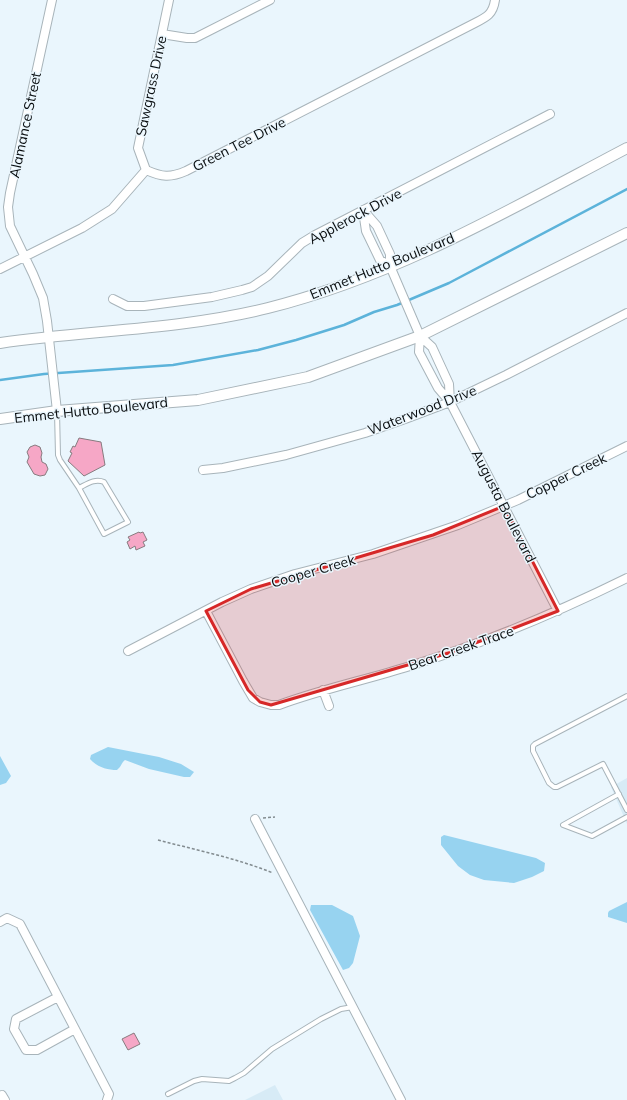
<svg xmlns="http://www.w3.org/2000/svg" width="627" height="1100" viewBox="0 0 627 1100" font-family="Mulish,sans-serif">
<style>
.built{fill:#d7ebf6}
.green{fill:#97d3f0}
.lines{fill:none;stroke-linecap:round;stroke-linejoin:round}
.stream{stroke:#5cb3da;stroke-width:2.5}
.building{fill:#f6a7c6;stroke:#877b7f}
.service-casing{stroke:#a8b4ba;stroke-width:6}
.minor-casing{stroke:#a8b4ba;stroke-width:10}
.tertiary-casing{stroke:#a8b4ba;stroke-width:12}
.path{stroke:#838c90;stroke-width:1.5;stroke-dasharray:3 2;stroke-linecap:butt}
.service{stroke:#fff;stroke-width:4}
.minor{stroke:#fff;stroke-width:8}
.tertiary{stroke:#fff;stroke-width:10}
.marked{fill:#d62828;fill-opacity:0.2;stroke:#d62828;stroke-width:3;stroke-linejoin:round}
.labels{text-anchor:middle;stroke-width:3;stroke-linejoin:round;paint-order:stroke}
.street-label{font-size:14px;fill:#080c0e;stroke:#eaf6fd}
</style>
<rect width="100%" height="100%" fill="#eaf6fd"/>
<path class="built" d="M627 778V824L611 787Z
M275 1085 283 1100H245Z"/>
<path class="green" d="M108 747 159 757 181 764 194 772 190 777H184L149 769 125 760C121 763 122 766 117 770 107 770 97 767 90 759L91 755Z
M0 756 11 776 6 783 0 785Z
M444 835 536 858 545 863 544 871 532 877 514 883 484 880 470 875 458 866 441 845V837Z
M627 902V923L608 917V913L609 911Z
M311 905H332L353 916 360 936 353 963 349 968 343 970 310 910Z"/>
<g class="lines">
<path class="stream" d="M0 380 44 374 173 365 258 350 296 340 344 325 374 312 397 305 449 283 627 189"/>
</g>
<path class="building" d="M79 438 101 442 105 465 84 476 68 461 72 453 70 452 73 446 75 447Z
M35 445 40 447 42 453 41 457 42 462 46 464 48 469 45 475 40 476 34 474 27 462 29 457 27 452 30 447Z
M139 532 140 533 143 532 147 540 143 542 145 546 136 550 135 546 130 549 127 542 130 540 128 537Z
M134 1033 140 1044 128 1050 122 1039Z"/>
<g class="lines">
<g class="service-casing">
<path id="service" d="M57 412 58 455 60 460 79 488 104 534 128 522 104 482C95 478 87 484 79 488
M627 696 535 744 533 746V751L549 783 554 787H557L603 764 627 810
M619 794 563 825 592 836 627 817
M168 1094 194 1081 202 1079 229 1081 235 1078 244 1073 272 1049 321 1019 341 1009 353 1007"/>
</g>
<g class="minor-casing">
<path id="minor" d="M52 0 10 193 8 207 10 226 33 274 43 298 47 321 57 411
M162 34 187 38H195L270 0
M146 170C162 177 170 178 186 171L475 23C487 17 493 14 495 0
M146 170 138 148 169 0
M363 210 377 226 390 254V266L420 336 432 347 449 384 450 402
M363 211 366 231 380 260 390 266
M0 269 82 228 112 209 146 170
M113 299 127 306H144L212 297 242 290 252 287 268 276 302 243 315 235 550 114
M420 336 419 352 438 388 450 402 558 611
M203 470 223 468 286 455 365 433 405 419 450 402 506 375 627 313
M206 611 243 681 253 698 260 702 271 705H279C322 689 366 680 410 666 485 643 556 613 627 578
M128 651 222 602 251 589 295 574 373 554 458 525 518 500 627 446
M323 690 329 706
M255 819 401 1100
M0 922 7 918 20 924 109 1094 107 1100
M58 997 16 1019 14 1029 26 1050H37L75 1029
M0 1097 2 1095 5 1100"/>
</g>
<g class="tertiary-casing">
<path id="tertiary" d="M0 343C90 330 179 330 268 308 396 276 511 209 627 148
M0 419 57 411 198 400 308 377 420 336 627 233"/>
</g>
<path class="path" d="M263 818 275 817
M158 840C196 850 236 858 273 873"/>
<use href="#service" class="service"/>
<use href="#minor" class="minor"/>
<use href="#tertiary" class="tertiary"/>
</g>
<path class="marked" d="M504 506 558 611 452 652 271 705 260 702 248 690 206 611 251 589 433 535Z"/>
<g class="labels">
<g class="street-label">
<text transform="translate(151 86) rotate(-78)" y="5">Sawgrass Drive</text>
<text transform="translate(25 125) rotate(-78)" y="5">Alamance Street</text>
<text transform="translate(239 144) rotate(-27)" y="5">Green Tee Drive</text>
<text transform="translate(355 216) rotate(-28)" y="5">Applerock Drive</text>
<text transform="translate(382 266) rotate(-22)" y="5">Emmet Hutto Boulevard</text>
<text transform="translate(91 410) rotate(-6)" y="5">Emmet Hutto Boulevard</text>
<text transform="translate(422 410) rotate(-21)" y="5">Waterwood Drive</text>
<text transform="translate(566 476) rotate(-26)" y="5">Copper Creek</text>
<text transform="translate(504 506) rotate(63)" y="5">Augusta Boulevard</text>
<text transform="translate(313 571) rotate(-16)" y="5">Cooper Creek</text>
<text transform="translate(461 648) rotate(-19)" y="5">Bear Creek Trace</text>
</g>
</g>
</svg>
